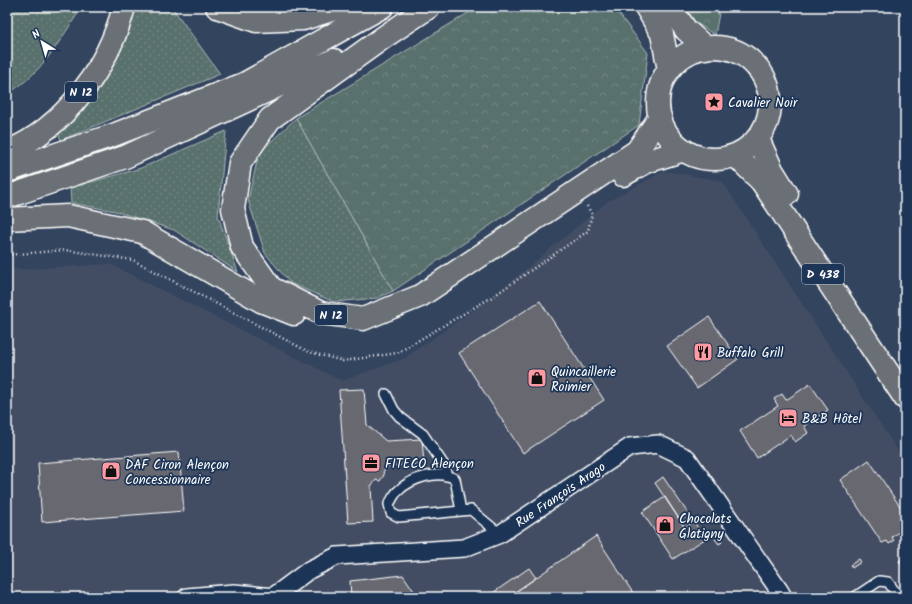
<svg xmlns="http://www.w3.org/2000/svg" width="912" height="604" viewBox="0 0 912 604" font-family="Kalam,sans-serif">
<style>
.built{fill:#434e64}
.grass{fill:url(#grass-dots);stroke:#acb8b6}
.forest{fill:url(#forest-crowns);stroke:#acb8b6}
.building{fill:#676771;stroke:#fff}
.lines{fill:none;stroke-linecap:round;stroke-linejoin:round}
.lane-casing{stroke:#fff;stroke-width:12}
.street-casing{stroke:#fff;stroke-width:20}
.primary-casing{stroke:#fff;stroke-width:25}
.highway-casing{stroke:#fff;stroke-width:25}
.path{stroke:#fff;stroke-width:2.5;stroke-dasharray:1 3;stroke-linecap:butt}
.lane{stroke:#1d3557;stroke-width:9}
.street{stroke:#1d3557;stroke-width:17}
.primary{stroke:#6b6f75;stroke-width:22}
.highway{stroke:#6b6f75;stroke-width:22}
.labels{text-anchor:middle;stroke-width:3.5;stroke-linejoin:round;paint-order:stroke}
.shield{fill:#1d3557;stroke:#bbc2cd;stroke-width:1}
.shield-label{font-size:12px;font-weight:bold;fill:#fff}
.poi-label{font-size:13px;fill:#fff;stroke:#1d3557;text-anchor:start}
.street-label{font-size:13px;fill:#fff;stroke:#1d3557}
</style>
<defs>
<pattern id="grass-dots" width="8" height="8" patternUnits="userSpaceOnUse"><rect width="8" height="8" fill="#58716d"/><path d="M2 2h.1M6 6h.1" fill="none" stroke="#718683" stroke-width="1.8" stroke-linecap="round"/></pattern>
<pattern id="forest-crowns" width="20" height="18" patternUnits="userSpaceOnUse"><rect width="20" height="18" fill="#58716d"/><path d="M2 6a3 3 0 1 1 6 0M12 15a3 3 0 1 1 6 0" fill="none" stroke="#718683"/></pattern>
</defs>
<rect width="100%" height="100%" fill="#33445f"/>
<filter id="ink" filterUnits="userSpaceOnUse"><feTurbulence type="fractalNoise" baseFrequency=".025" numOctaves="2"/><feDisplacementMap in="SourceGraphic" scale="8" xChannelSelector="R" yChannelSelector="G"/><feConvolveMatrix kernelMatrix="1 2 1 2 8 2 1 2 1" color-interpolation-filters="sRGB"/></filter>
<g filter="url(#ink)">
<path class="built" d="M664 171 722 181 905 462V597H7V270L110 264 342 381 405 358 492 297 607 202Z"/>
<path class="grass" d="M7 7H82C60 40 42 74 7 94Z
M134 7H172L220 74 61 140 57 130Z
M296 118 393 291 377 298 334 302 290 283 265 253 248 200 259 153Z
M226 131 218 216 238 272 174 230 115 211 71 203 70 188 141 168Z"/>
<path class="forest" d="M478 7H614L648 53 639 125 393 291 296 118Z
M684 7H714L719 13 715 35 695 22Z"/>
<path class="building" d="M540 301 604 400 523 453 459 353Z
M709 317 738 359 697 388 667 346Z
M810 384 828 410 804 426 808 433 795 442 791 435 757 458 740 431 778 406 774 399 782 394 786 400Z
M364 389 367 425 386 441 422 439 424 464 388 466 383 472 384 475 380 481 376 480 371 486 373 522 348 523 339 390Z
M179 452 184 511 42 522 38 463Z
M869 460 905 514V528L892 537 894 541 889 544 887 541 882 543 840 480Z
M663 477 694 522 685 528 655 483Z
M665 497 685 528 694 522 705 539 673 559 642 512Z
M596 536 633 593 627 597H508Z
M719 536 722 542 719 544 715 539Z
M905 557V570L899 561Z
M859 559 861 562 852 568 850 565Z
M529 568 536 578 508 597H487Z
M403 575 418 597H351L350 581Z"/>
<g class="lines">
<g class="lane-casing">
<path id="lane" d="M386 394 394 410 400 417 423 434 446 468V476
M461 511 455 479C439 469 411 478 398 491 394 494 392 500 389 504L391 513 399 517 471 510 500 534
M855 597 879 581 888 582 899 597"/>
</g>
<g class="street-casing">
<path id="street" d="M274 596 309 570 337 556 464 548 500 534 630 447 658 444 687 458 779 590 783 597
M187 597 234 593 275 597"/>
</g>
<g class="primary-casing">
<path id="primary" d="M646 7 662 34 669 70
M670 7 686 30 706 48
M658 103a56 56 0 1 1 112 0a56 56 0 1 1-112 0Z
M758 139 772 170 787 194
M735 155 762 182 905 398"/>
</g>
<g class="highway-casing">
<path id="highway" d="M217 7 256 21 303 19 341 7
M429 7 384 37 270 119 240 163 233 209 242 247 271 288 321 313 363 319 420 296 637 151 660 117
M7 152C65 128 108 67 124 7
M7 171 116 134 244 84 382 7
M623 175 646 162 684 150
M7 197 125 157 334 60
M7 219 68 216 142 232 261 301 294 314"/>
</g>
<path class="path" d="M7 255 65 250 133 260 309 352 343 361 397 353 492 297 588 231 592 214 587 206"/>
<use href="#lane" class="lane"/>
<use href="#street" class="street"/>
<use href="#primary" class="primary"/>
<use href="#highway" class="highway"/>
</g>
</g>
<defs>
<g id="sight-square" transform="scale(1)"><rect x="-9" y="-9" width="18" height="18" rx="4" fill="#ff9aa2" stroke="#1d3557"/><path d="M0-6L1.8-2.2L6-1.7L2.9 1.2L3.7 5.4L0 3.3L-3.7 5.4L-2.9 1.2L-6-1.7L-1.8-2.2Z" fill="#111"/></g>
<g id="restaurant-square" transform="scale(1)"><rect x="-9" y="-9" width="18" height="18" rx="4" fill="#ff9aa2" stroke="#1d3557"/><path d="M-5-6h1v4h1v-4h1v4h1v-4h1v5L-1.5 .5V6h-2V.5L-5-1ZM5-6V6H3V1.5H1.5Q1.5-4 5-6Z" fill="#111"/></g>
<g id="shop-square" transform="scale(1)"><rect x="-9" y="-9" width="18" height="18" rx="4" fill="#ff9aa2" stroke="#1d3557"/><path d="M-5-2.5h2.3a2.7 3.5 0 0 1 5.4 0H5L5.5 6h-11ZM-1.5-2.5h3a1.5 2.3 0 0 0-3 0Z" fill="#111"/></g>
<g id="hotel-square" transform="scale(1)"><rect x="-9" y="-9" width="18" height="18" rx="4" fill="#ff9aa2" stroke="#1d3557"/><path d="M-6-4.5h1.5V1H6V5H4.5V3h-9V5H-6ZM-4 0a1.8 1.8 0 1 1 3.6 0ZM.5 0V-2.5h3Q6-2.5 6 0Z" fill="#111"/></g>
<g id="office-square" transform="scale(1)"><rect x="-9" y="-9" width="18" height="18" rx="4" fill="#ff9aa2" stroke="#1d3557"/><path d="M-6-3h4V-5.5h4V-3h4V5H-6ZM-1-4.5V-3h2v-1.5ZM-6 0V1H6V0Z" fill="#111"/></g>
</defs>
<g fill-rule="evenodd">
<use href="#sight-square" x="714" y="102"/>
<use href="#restaurant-square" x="703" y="352"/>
<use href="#shop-square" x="537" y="378"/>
<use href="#hotel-square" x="788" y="418"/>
<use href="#office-square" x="371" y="463"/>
<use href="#shop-square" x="111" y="471"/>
<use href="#shop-square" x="665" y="525"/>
</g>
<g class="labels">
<g class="shield">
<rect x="65" y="82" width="32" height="20" rx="3"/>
<rect x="802" y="264" width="42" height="20" rx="3"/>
<rect x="315" y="305" width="32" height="20" rx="3"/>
</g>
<g class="shield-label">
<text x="81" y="96">N 12</text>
<text x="823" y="278">D 438</text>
<text x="331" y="319">N 12</text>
</g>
<g class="poi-label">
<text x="728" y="107">Cavalier Noir</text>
<text x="717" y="357">Buffalo Grill</text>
<text x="551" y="376">Quincaillerie<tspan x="551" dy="15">Roimier</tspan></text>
<text x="802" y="423">B&amp;B Hôtel</text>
<text x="385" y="468">FITECO Alençon</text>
<text x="125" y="469">DAF Ciron Alençon<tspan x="125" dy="15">Concessionnaire</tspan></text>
<text x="679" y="523">Chocolats<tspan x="679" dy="15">Glatigny</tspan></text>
</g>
<g class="street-label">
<text transform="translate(560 494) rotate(-34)" y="5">Rue François Arago</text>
</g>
</g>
<rect width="912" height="604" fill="none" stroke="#1d3557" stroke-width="24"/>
<rect x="12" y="12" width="888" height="580" fill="none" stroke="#fff" stroke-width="1.5" filter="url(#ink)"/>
<g transform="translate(42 42) rotate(323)" stroke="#1d3557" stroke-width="3" paint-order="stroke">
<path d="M0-3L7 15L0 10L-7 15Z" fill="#ffffff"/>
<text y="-6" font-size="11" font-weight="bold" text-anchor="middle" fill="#ffffff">N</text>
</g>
</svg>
